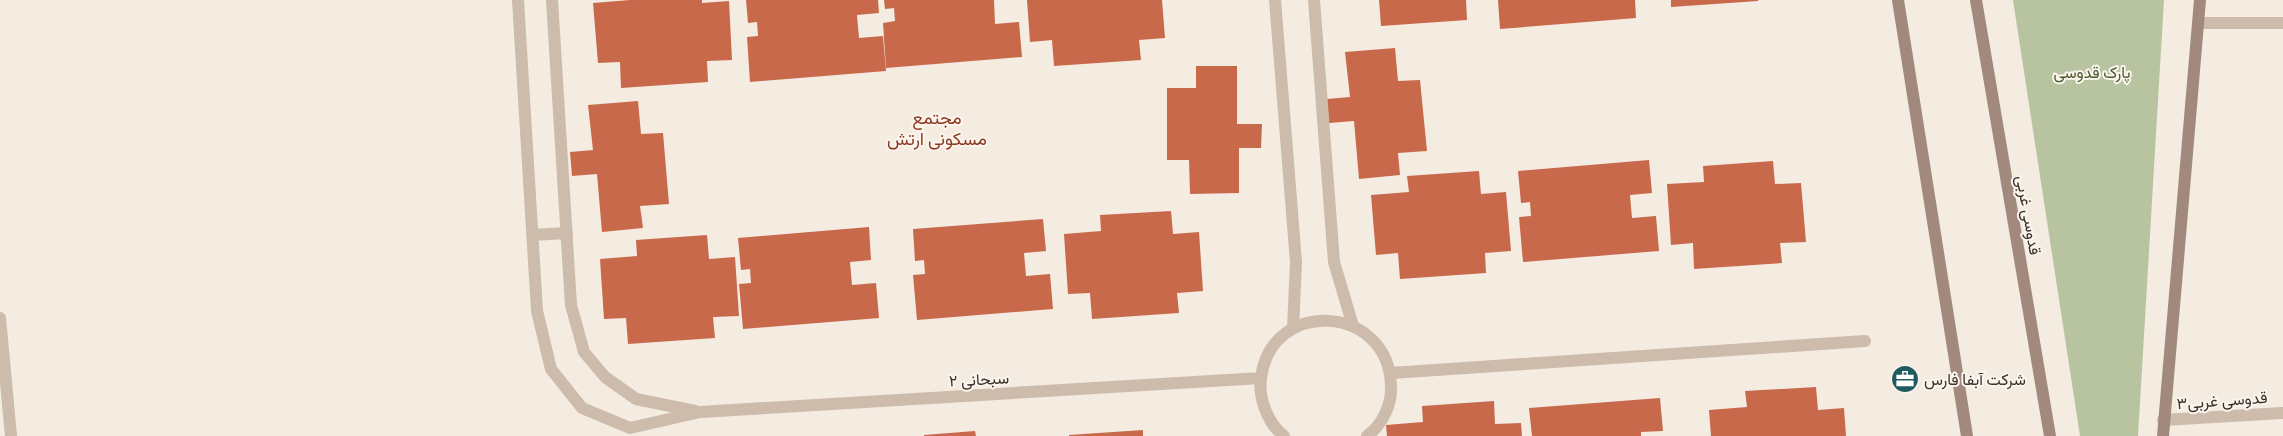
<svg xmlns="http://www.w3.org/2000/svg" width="2283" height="436" viewBox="0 0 2283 436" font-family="Ubuntu,Vazirmatn,sans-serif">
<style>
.green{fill:#b8c4a0}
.building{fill:#c8694b}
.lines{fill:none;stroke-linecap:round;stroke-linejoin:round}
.street{stroke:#cdbbac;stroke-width:12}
.secondary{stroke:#a18a7d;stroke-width:12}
.labels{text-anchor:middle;stroke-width:4;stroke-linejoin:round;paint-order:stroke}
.park-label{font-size:16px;fill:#4a5a2e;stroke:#fbf5ee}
.street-label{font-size:16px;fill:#3b302b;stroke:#fbf5ee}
.poi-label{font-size:16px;fill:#3b302b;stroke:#fbf5ee;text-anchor:start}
.neighbourhood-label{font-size:18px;fill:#8c3b22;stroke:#fbf5ee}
</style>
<rect width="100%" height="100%" fill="#f4ebe1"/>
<path class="green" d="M2013 0H2164L2138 436H2080Z"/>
<path class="building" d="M630 0H702V3L729 1 732 60 707 61 708 82 621 88 620 62 598 63 593 3Z
M746 0H878L879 13 857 15 859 38 883 36 886 71 750 82 747 37 758 36 757 22 748 23Z
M884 0H994L995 24 1019 22 1022 57 886 68 883 23 895 21 894 8 885 9Z
M1027 0H1162L1165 38 1139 40 1141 60 1054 66 1052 40 1030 42Z
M1379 0H1466L1467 20 1381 26Z
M1498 0H1635L1636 18 1500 29Z
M1671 0H1758V1L1671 7Z
M1395 48 1398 81 1420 80 1427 151 1398 153 1400 175 1359 179 1354 121 1329 123 1327 99 1350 97 1345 52Z
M1196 66H1237V124H1262L1261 148H1239V193L1190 194 1189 160H1167V88H1196Z
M638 101 641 134 663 133 669 204 640 206 643 228 602 232 597 174 572 176 570 152 593 150 588 105Z
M1649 160 1652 193 1630 195 1632 218 1656 216 1659 251 1523 262 1519 217 1531 216 1530 202 1521 203 1518 171Z
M1773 161 1775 184 1801 183 1806 242 1780 243 1782 263 1694 269 1693 243 1671 245 1667 184 1704 182 1703 166Z
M1479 171 1481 194 1506 192 1511 251 1485 253 1486 273 1400 279 1398 253 1376 255 1371 195 1409 192 1407 176Z
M1171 211 1173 234 1199 232 1203 291 1177 293 1179 313 1092 319 1090 293 1068 294 1064 234 1101 231 1100 215Z
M1043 219 1046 251 1024 253 1026 276 1050 274 1053 309 917 320 913 275 925 274 924 260 915 261 913 229Z
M869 227 871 260 850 262 852 285 876 283 879 318 743 329 739 284 751 283 750 269 741 270 738 238Z
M707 235 709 259 735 257 739 316 713 317 715 338 628 344 626 318 604 319 600 259 637 256 636 240Z
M1816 387 1818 410 1844 408 1846 436H1711L1709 410 1747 407 1745 391Z
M1660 398 1663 431 1641 432V436H1532L1529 408Z
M1494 401 1495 424 1521 423 1522 436H1387L1386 425 1423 422 1422 406Z
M1143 430V436H1069V435Z
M975 431 976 436H924V435Z"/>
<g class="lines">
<path class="street" d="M518 0 537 311 551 369 582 408 630 428 700 412 1261 378
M552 0 571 305 584 352 605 377 636 399 695 411
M1275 0 1296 262 1293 328
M1314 0 1334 262 1353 326
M2198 23H2283
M532 235 567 233
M0 318 11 436
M1391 373 1865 341
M2163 420 2283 413
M1284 436C1268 424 1258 398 1261 378 1271 297 1389 304 1391 386 1392 405 1382 425 1367 436"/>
<path class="secondary" d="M1898 0 1967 436
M1976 0 2050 436
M2163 436 2200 0"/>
</g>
<defs>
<g id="office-disc" transform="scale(1.4375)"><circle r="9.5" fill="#1f5a5e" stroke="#fbf5ee"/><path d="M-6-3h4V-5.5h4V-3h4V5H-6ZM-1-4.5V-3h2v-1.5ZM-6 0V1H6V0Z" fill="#fff"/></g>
</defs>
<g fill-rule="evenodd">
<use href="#office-disc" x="1905" y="379"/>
</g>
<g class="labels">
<g class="park-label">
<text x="2092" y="78">پارک قدوسی</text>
</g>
<g class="street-label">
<text transform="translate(2029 215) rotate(80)" y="6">قدوسی غربی</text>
<text transform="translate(979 379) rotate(-3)" y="6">سبحانی ۲</text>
<text transform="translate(2222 400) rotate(-4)" y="6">قدوسی غربی۳</text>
</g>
<g class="poi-label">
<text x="1924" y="385">شرکت آبفا فارس</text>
</g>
<g class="neighbourhood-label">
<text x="937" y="124">مجتمع<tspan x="937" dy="21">مسکونی ارتش</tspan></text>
</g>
</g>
</svg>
